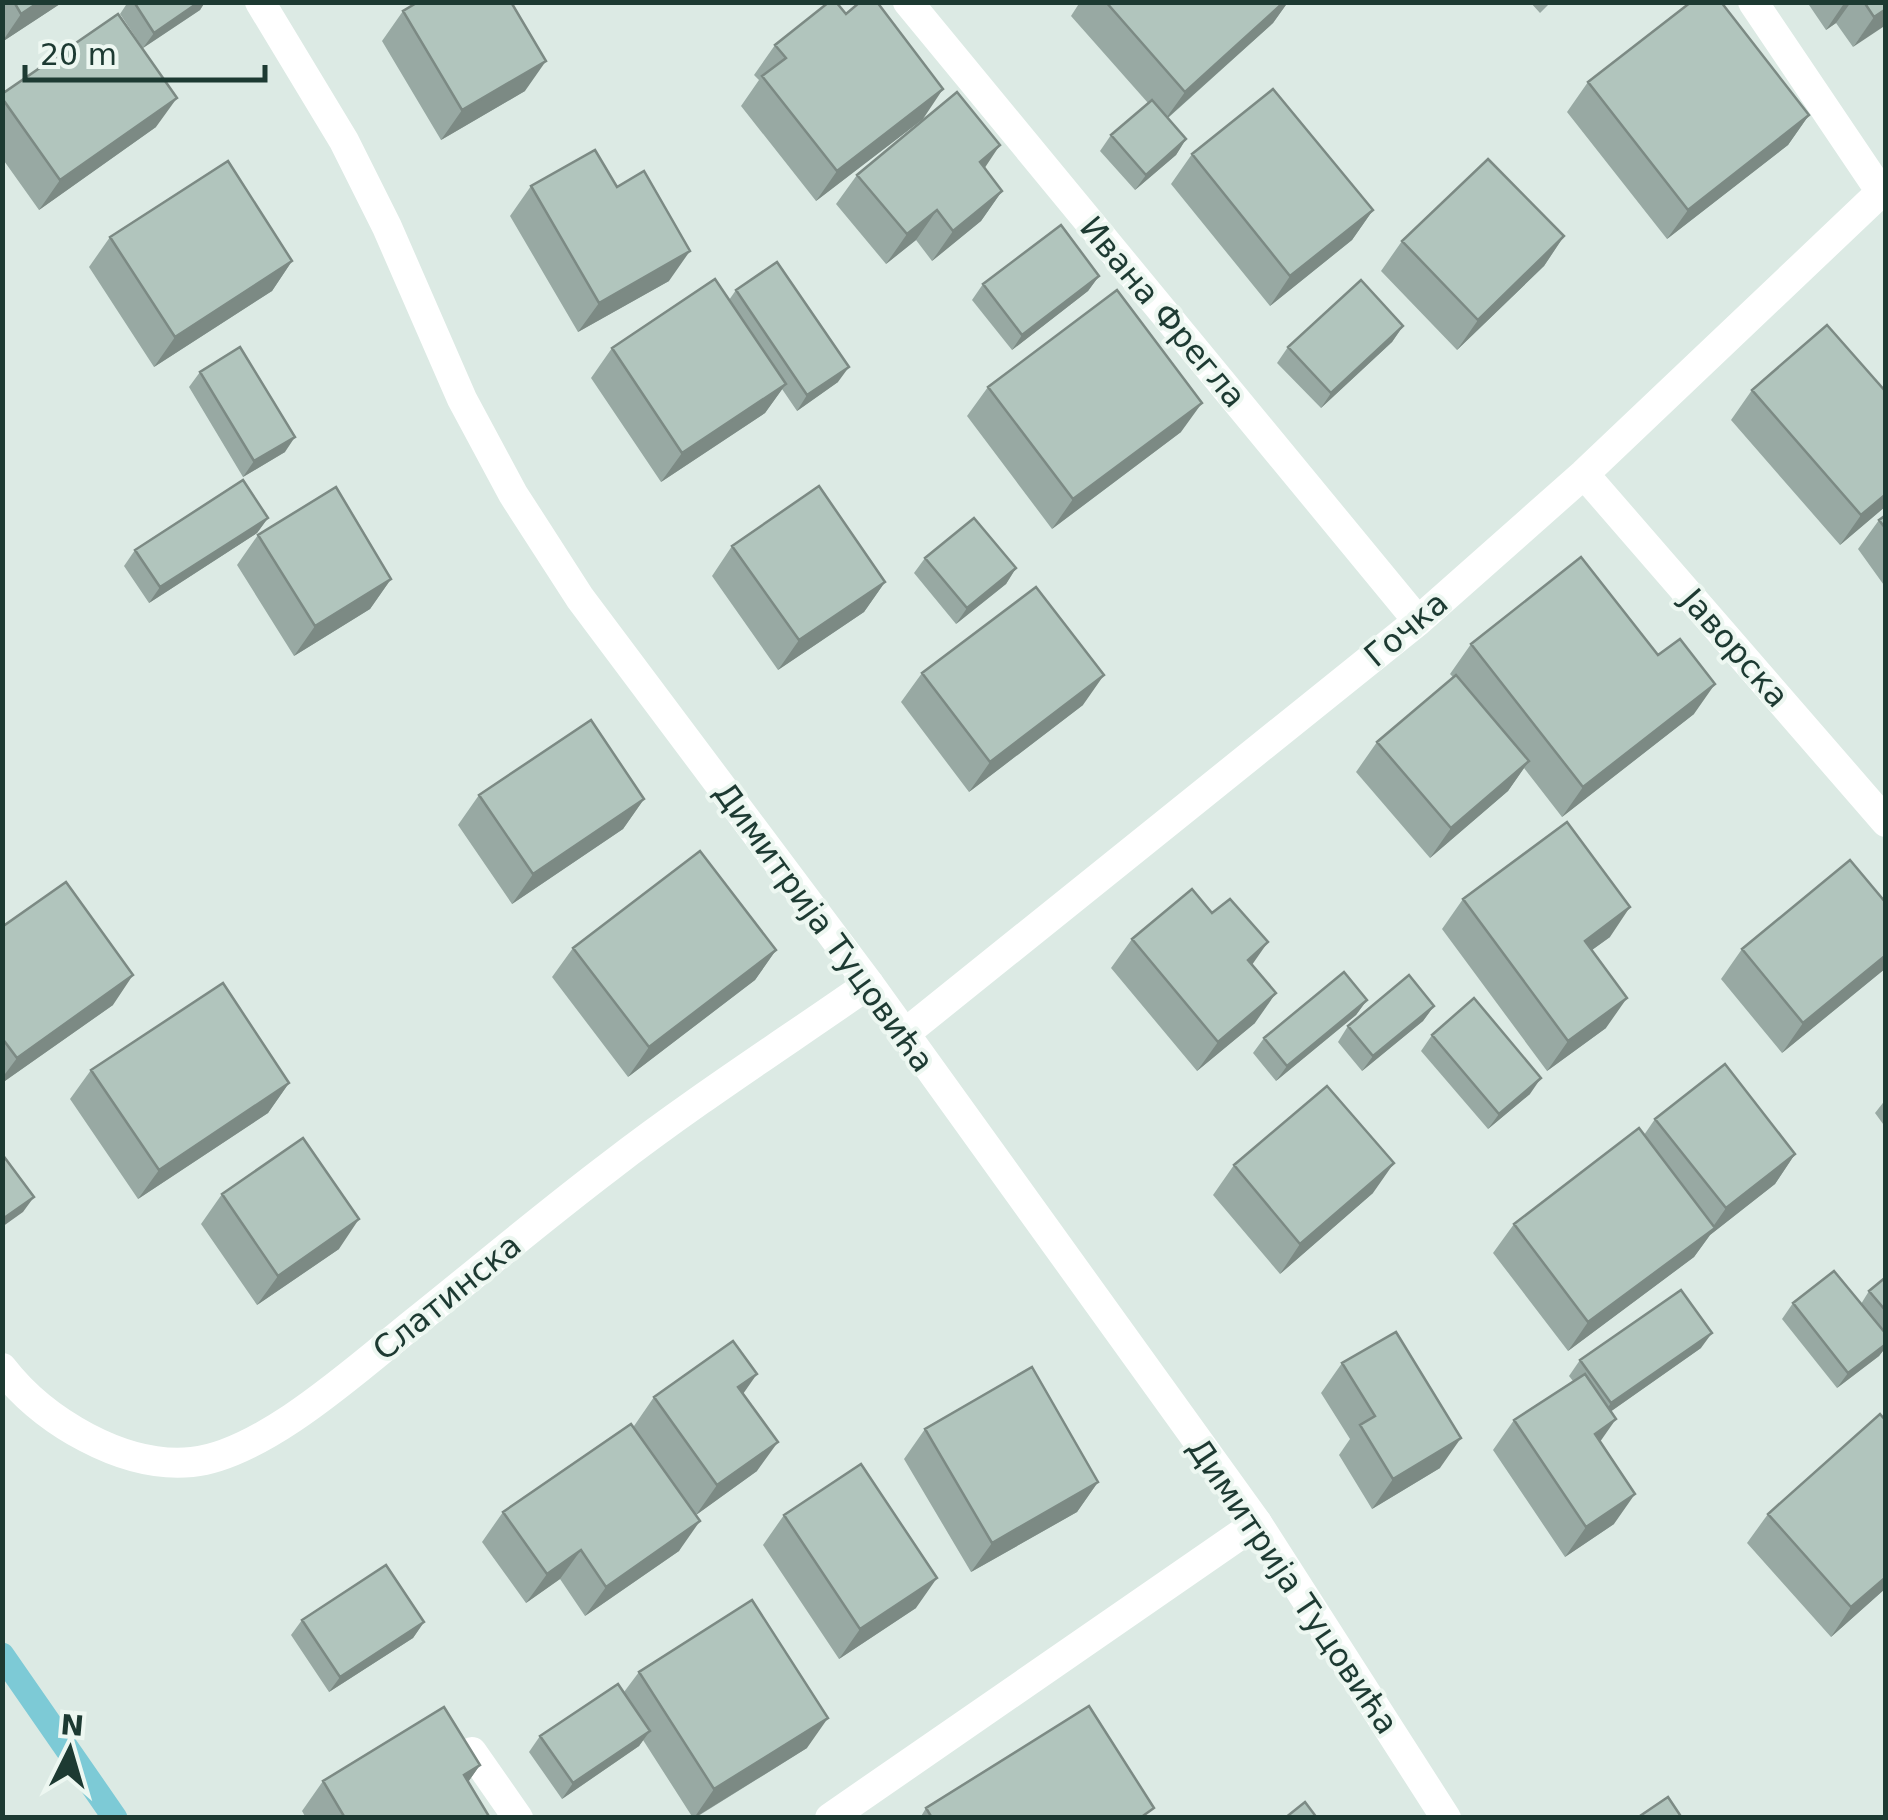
<svg xmlns="http://www.w3.org/2000/svg" width="1888" height="1820" viewBox="0 0 1888 1820" font-family="'DejaVu Sans',sans-serif">
<style>
.lines{fill:none;stroke-linecap:round;stroke-linejoin:round}
.stream{stroke:#7dcad6;stroke-width:25}
.minor{stroke:#fff;stroke-width:30}
.tertiary{stroke:#fff;stroke-width:30}
.wall{fill:#98a9a3}
.shaded-wall{fill:#7c8a84}
.building{fill:#b1c5bd;stroke:#7c8a84;stroke-width:2.5}
.labels{text-anchor:middle;stroke-width:8;stroke-linejoin:round;paint-order:stroke}
.street-label{font-size:32px;fill:#1d3a32;stroke:#edf7f1}
</style>
<rect width="100%" height="100%" fill="#dceae4"/>
<g class="lines">
<path class="stream" d="M2 1655 115 1818"/>
<path class="minor" d="M908 2 1418 621
M1584 474 1886 822
M903 1035 1418 621 1584 474 1881 192 1753 2
M2 1368C43 1421 123 1469 192 1462 263 1455 358 1368 414 1323 479 1271 543 1217 609 1167 693 1102 783 1044 869 984
M472 1752 518 1818
M830 1818 1257 1523"/>
<path class="tertiary" d="M260 2 344 141 387 227 462 399 513 494 580 598 869 984 1257 1523 1446 1818"/>
</g>
<path class="wall" d="M2 2H63L2 42Z
M128 2H205L200 10 143 48 120 14Z
M1080 2H1288L1273 23 1168 118 1186 139 1176 155 1135 190 1100 151 1111 135 1148 103 1071 16Z
M1530 2H1551L1540 13Z
M1807 2H1886L1853 47 1836 23 1826 30Z
M403 11 525 91 441 140 382 41Z
M846 14 923 119 816 201 741 106 759 80 754 75 775 45Z
M1588 82 1809 115 1788 145 1667 239 1567 112Z
M2 94 156 127 39 210 2 158Z
M1192 154 1373 210 1352 240 1270 306 1171 184Z
M984 168 1002 191 981 221 932 261 916 240 886 264 836 204 857 175Z
M531 186 669 281 578 332 510 216Z
M1564 236 1544 266 1457 350 1381 271 1402 241Z
M110 237 292 261 272 291 154 367 89 267Z
M1099 276 1088 291 1012 350 972 300 983 284Z
M736 290 838 382 797 411 782 389 765 413 661 482 591 378 612 348 729 300Z
M1403 326 1392 342 1321 408 1277 363 1288 347Z
M200 372 285 452 243 477 189 387Z
M988 387 1181 432 1052 529 967 416Z
M1752 390 1886 506 1840 545 1731 420Z
M1886 515V588L1858 549 1879 520Z
M268 518 257 533 149 603 124 566 135 550Z
M258 535 391 579 370 609 294 656 237 565Z
M732 546 885 582 864 612 778 670 712 576Z
M925 558 1016 568 1006 584 956 624 914 573Z
M1471 644 1694 714 1562 817 1524 768 1508 791 1430 858 1356 772 1377 742 1453 677 1450 674Z
M922 673 1083 705 969 792 901 702Z
M479 795 644 799 623 829 512 904 458 825Z
M1463 899 1610 937 1592 950 1606 1028 1547 1071 1442 929Z
M2 927 113 1005 2 1083Z
M1132 939 1252 965 1255 1023 1197 1071 1111 968Z
M573 948 776 950 755 980 628 1077 552 977Z
M1742 949 1886 968 1782 1053 1721 979Z
M1367 1000 1356 1015 1276 1081 1253 1053 1264 1038Z
M1434 1006 1423 1021 1362 1071 1338 1042 1348 1026Z
M1432 1035 1530 1094 1488 1129 1421 1051Z
M91 1070 289 1083 268 1113 138 1199 70 1099Z
M1886 1099V1128L1875 1113Z
M1655 1119 1795 1154 1775 1184 1710 1235 1694 1257 1568 1351 1493 1253 1514 1224 1644 1135Z
M1234 1165 1373 1193 1280 1274 1213 1195Z
M222 1194 339 1249 257 1305 201 1224Z
M1886 1277V1347L1879 1356 1837 1388 1782 1319 1793 1303 1861 1304 1869 1291Z
M1701 1348 1610 1412 1600 1442 1614 1524 1565 1557 1493 1450 1514 1420 1573 1381 1569 1376 1580 1360Z
M1342 1363 1440 1468 1372 1509 1339 1455 1350 1439 1321 1393Z
M743 1394 757 1471 696 1515 679 1551 585 1616 560 1579 526 1603 482 1542 503 1512 634 1426 654 1397Z
M925 1429 1098 1482 1077 1512 971 1572 904 1459Z
M1768 1514 1886 1588 1831 1637 1747 1543Z
M784 1515 916 1608 839 1659 763 1545Z
M302 1620 424 1622 413 1638 329 1692 291 1635Z
M639 1672 807 1748 695 1818H693L643 1740 639 1746 562 1799 529 1752 540 1736 624 1692Z
M480 1765 468 1782 490 1818H306L302 1811 323 1781Z
M926 1808 1148 1818H920Z"/>
<path class="shaded-wall" d="M39 2H63L2 42 21 14Z
M199 2H205L200 10 143 48 154 33Z
M1284 2H1288L1273 23 1164 121 1185 92Z
M1845 2H1851L1836 23 1826 30Z
M1886 9V25L1853 47 1874 17Z
M546 61 525 91 441 140 462 110Z
M943 89 923 119 816 201 837 171Z
M177 98 156 127 39 210 60 180Z
M1809 115 1788 145 1667 239 1688 210Z
M1186 139 1176 155 1135 190 1146 175Z
M1000 145 980 175V162Z
M1002 191 981 221 932 261 953 231Z
M937 210 916 240 886 264 907 234Z
M1373 210 1352 240 1270 306 1290 276Z
M1564 236 1544 266 1457 350 1478 320Z
M690 251 669 281 578 332 599 303Z
M292 261 272 291 154 367 175 337Z
M1099 276 1088 291 1012 350 1022 335Z
M1403 326 1392 342 1321 408 1331 393Z
M849 367 838 382 797 411 807 395Z
M786 384 765 413 661 482 682 453Z
M1202 403 1181 432 1052 529 1073 499Z
M295 437 285 452 243 477 254 461Z
M1886 494V506L1840 545 1861 515Z
M268 518 257 533 149 603 160 587Z
M1016 568 1006 584 956 624 967 608Z
M391 579 370 609 294 656 315 626Z
M885 582 864 612 778 670 799 640Z
M1104 675 1083 705 969 792 990 762Z
M1715 684 1694 714 1562 817 1583 787Z
M1529 761 1508 791 1430 858 1451 828Z
M644 799 623 829 512 904 533 874Z
M1630 907 1610 937 1564 970 1585 941Z
M1268 942 1247 972 1248 960Z
M776 950 755 980 628 1077 649 1047Z
M1886 955V968L1782 1053 1803 1023Z
M133 975 113 1005 2 1083V1078L17 1058Z
M1276 993 1255 1023 1197 1071 1218 1042Z
M1627 998 1606 1028 1547 1071 1568 1041Z
M1367 1000 1356 1015 1276 1081 1287 1066Z
M1434 1006 1423 1021 1362 1071 1373 1056Z
M1541 1078 1530 1094 1488 1129 1499 1114Z
M289 1083 268 1113 138 1199 159 1170Z
M1795 1154 1775 1184 1710 1235 1694 1257 1568 1351 1588 1322 1710 1231 1726 1208Z
M1394 1163 1373 1193 1280 1274 1300 1244Z
M34 1197 23 1212 2 1227 4 1218Z
M359 1219 339 1249 257 1305 278 1276Z
M1712 1333 1701 1348 1600 1419 1611 1403Z
M1886 1344V1347L1879 1356 1837 1388 1848 1373Z
M757 1374 736 1404 738 1387Z
M1616 1419 1595 1449V1434Z
M1461 1438 1440 1468 1372 1509 1393 1479Z
M778 1442 757 1471 696 1515 717 1485Z
M1098 1482 1077 1512 971 1572 992 1543Z
M1635 1494 1614 1524 1565 1557 1586 1527Z
M700 1521 679 1551 585 1616 606 1587Z
M581 1550 560 1579 526 1603 547 1574Z
M1886 1577V1588L1831 1637 1851 1607Z
M937 1578 916 1608 839 1659 860 1629Z
M424 1622 413 1638 329 1692 340 1677Z
M828 1718 807 1748 694 1818 714 1789Z
M650 1731 639 1746 562 1799 573 1783Z
M480 1765 459 1795 464 1775Z"/>
<path class="building" d="M14 2H39L21 14Z
M134 2H199L154 33Z
M418 2H511L546 61 462 110 403 11Z
M829 2H836L846 14 860 2H877L943 89 837 171 762 76 786 58 775 45Z
M1106 2H1284L1185 92Z
M1691 2H1721L1809 115 1688 210 1588 82Z
M1864 2H1886V9L1874 17Z
M118 14 177 98 60 180 2 98V94Z
M1273 89 1373 210 1290 276 1192 154Z
M957 92 1000 145 980 162 1002 191 953 231 937 210 907 234 857 175Z
M1152 100 1186 139 1146 175 1111 135Z
M595 150 617 187 644 171 690 251 599 303 531 186Z
M1488 159 1564 236 1478 320 1402 241Z
M228 161 292 261 175 337 110 237Z
M1061 225 1099 276 1022 335 983 284Z
M777 262 849 367 807 395 736 290Z
M715 279 786 384 682 453 612 348Z
M1361 280 1403 326 1331 393 1288 347Z
M1117 290 1202 403 1073 499 988 387Z
M1827 325 1886 392V494L1861 515 1752 390Z
M240 347 295 437 254 461 200 372Z
M243 480 268 518 160 587 135 550Z
M819 486 885 582 799 640 732 546Z
M336 487 391 579 315 626 258 535Z
M1886 515V529L1879 520Z
M974 518 1016 568 967 608 925 558Z
M1581 557 1658 655 1680 639 1715 684 1583 787 1471 644Z
M1036 587 1104 675 990 762 922 673Z
M1456 675 1529 761 1451 828 1377 742Z
M591 720 644 799 533 874 479 795Z
M1567 822 1630 907 1585 941 1627 998 1568 1041 1463 899Z
M700 851 776 950 649 1047 573 948Z
M1850 860 1886 903V955L1803 1023 1742 949Z
M66 882 133 975 17 1058 2 1038V927Z
M1192 889 1212 913 1230 899 1268 942 1248 960 1276 993 1218 1042 1132 939Z
M1344 972 1367 1000 1287 1066 1264 1038Z
M1409 975 1434 1006 1373 1056 1348 1026Z
M223 983 289 1083 159 1170 91 1070Z
M1474 998 1541 1078 1499 1114 1432 1035Z
M1725 1064 1795 1154 1726 1208 1655 1119Z
M1327 1086 1394 1163 1300 1244 1234 1165Z
M1639 1128 1715 1228 1588 1322 1514 1224Z
M303 1138 359 1219 278 1276 222 1194Z
M2 1154 34 1197 4 1218 2 1216Z
M1834 1271 1886 1334V1344L1848 1373 1793 1303Z
M1886 1277V1311L1869 1291Z
M1681 1290 1712 1333 1611 1403 1580 1360Z
M1396 1332 1461 1438 1393 1479 1360 1425 1375 1416 1342 1363Z
M733 1341 757 1374 738 1387 778 1442 717 1485 654 1397Z
M1032 1367 1098 1482 992 1543 925 1429Z
M1585 1374 1616 1419 1595 1434 1635 1494 1586 1527 1514 1420Z
M1880 1414 1886 1421V1577L1851 1607 1768 1514Z
M631 1424 700 1521 606 1587 581 1550 547 1574 503 1512Z
M861 1464 937 1578 860 1629 784 1515Z
M386 1565 424 1622 340 1677 302 1620Z
M752 1600 828 1718 714 1789 639 1672Z
M618 1684 650 1731 573 1783 540 1736Z
M1089 1706 1154 1808 1140 1818H932L926 1808Z
M444 1707 480 1765 464 1775 490 1818H345L323 1781Z
M1668 1797 1682 1818H1637Z
M1305 1802 1317 1818H1285Z"/>
<g class="labels">
<g class="street-label">
<text transform="translate(1163 312) rotate(50)" y="11">Ивана Фрегла</text>
<text transform="translate(1406 629) rotate(-40)" y="11">Гочка</text>
<text transform="translate(1735 648) rotate(49)" y="11">Јаворска</text>
<text transform="translate(824 927) rotate(54)" y="11">Димитрија Туцовића</text>
<text transform="translate(447 1297) rotate(-39)" y="11">Слатинска</text>
<text transform="translate(1293 1586) rotate(56)" y="11">Димитрија Туцовића</text>
</g>
</g>
<rect width="1888" height="1820" fill="none" stroke="#1d3a32" stroke-width="10"/>
<g transform="translate(70 1750) rotate(5)" stroke="#edf7f1" stroke-width="8" paint-order="stroke">
<path d="M0-8L18 38L0 25L-18 38Z" fill="#1d3a32"/>
<text y="-15" font-size="28" font-weight="bold" text-anchor="middle" fill="#1d3a32">N</text>
</g>
<path d="M25 65v15h240v-15" fill="none" stroke="#1d3a32" stroke-width="5"/>
<text x="40" y="65" font-size="30" fill="#1d3a32" stroke="#edf7f1" stroke-width="8" paint-order="stroke">20 m</text>
</svg>
